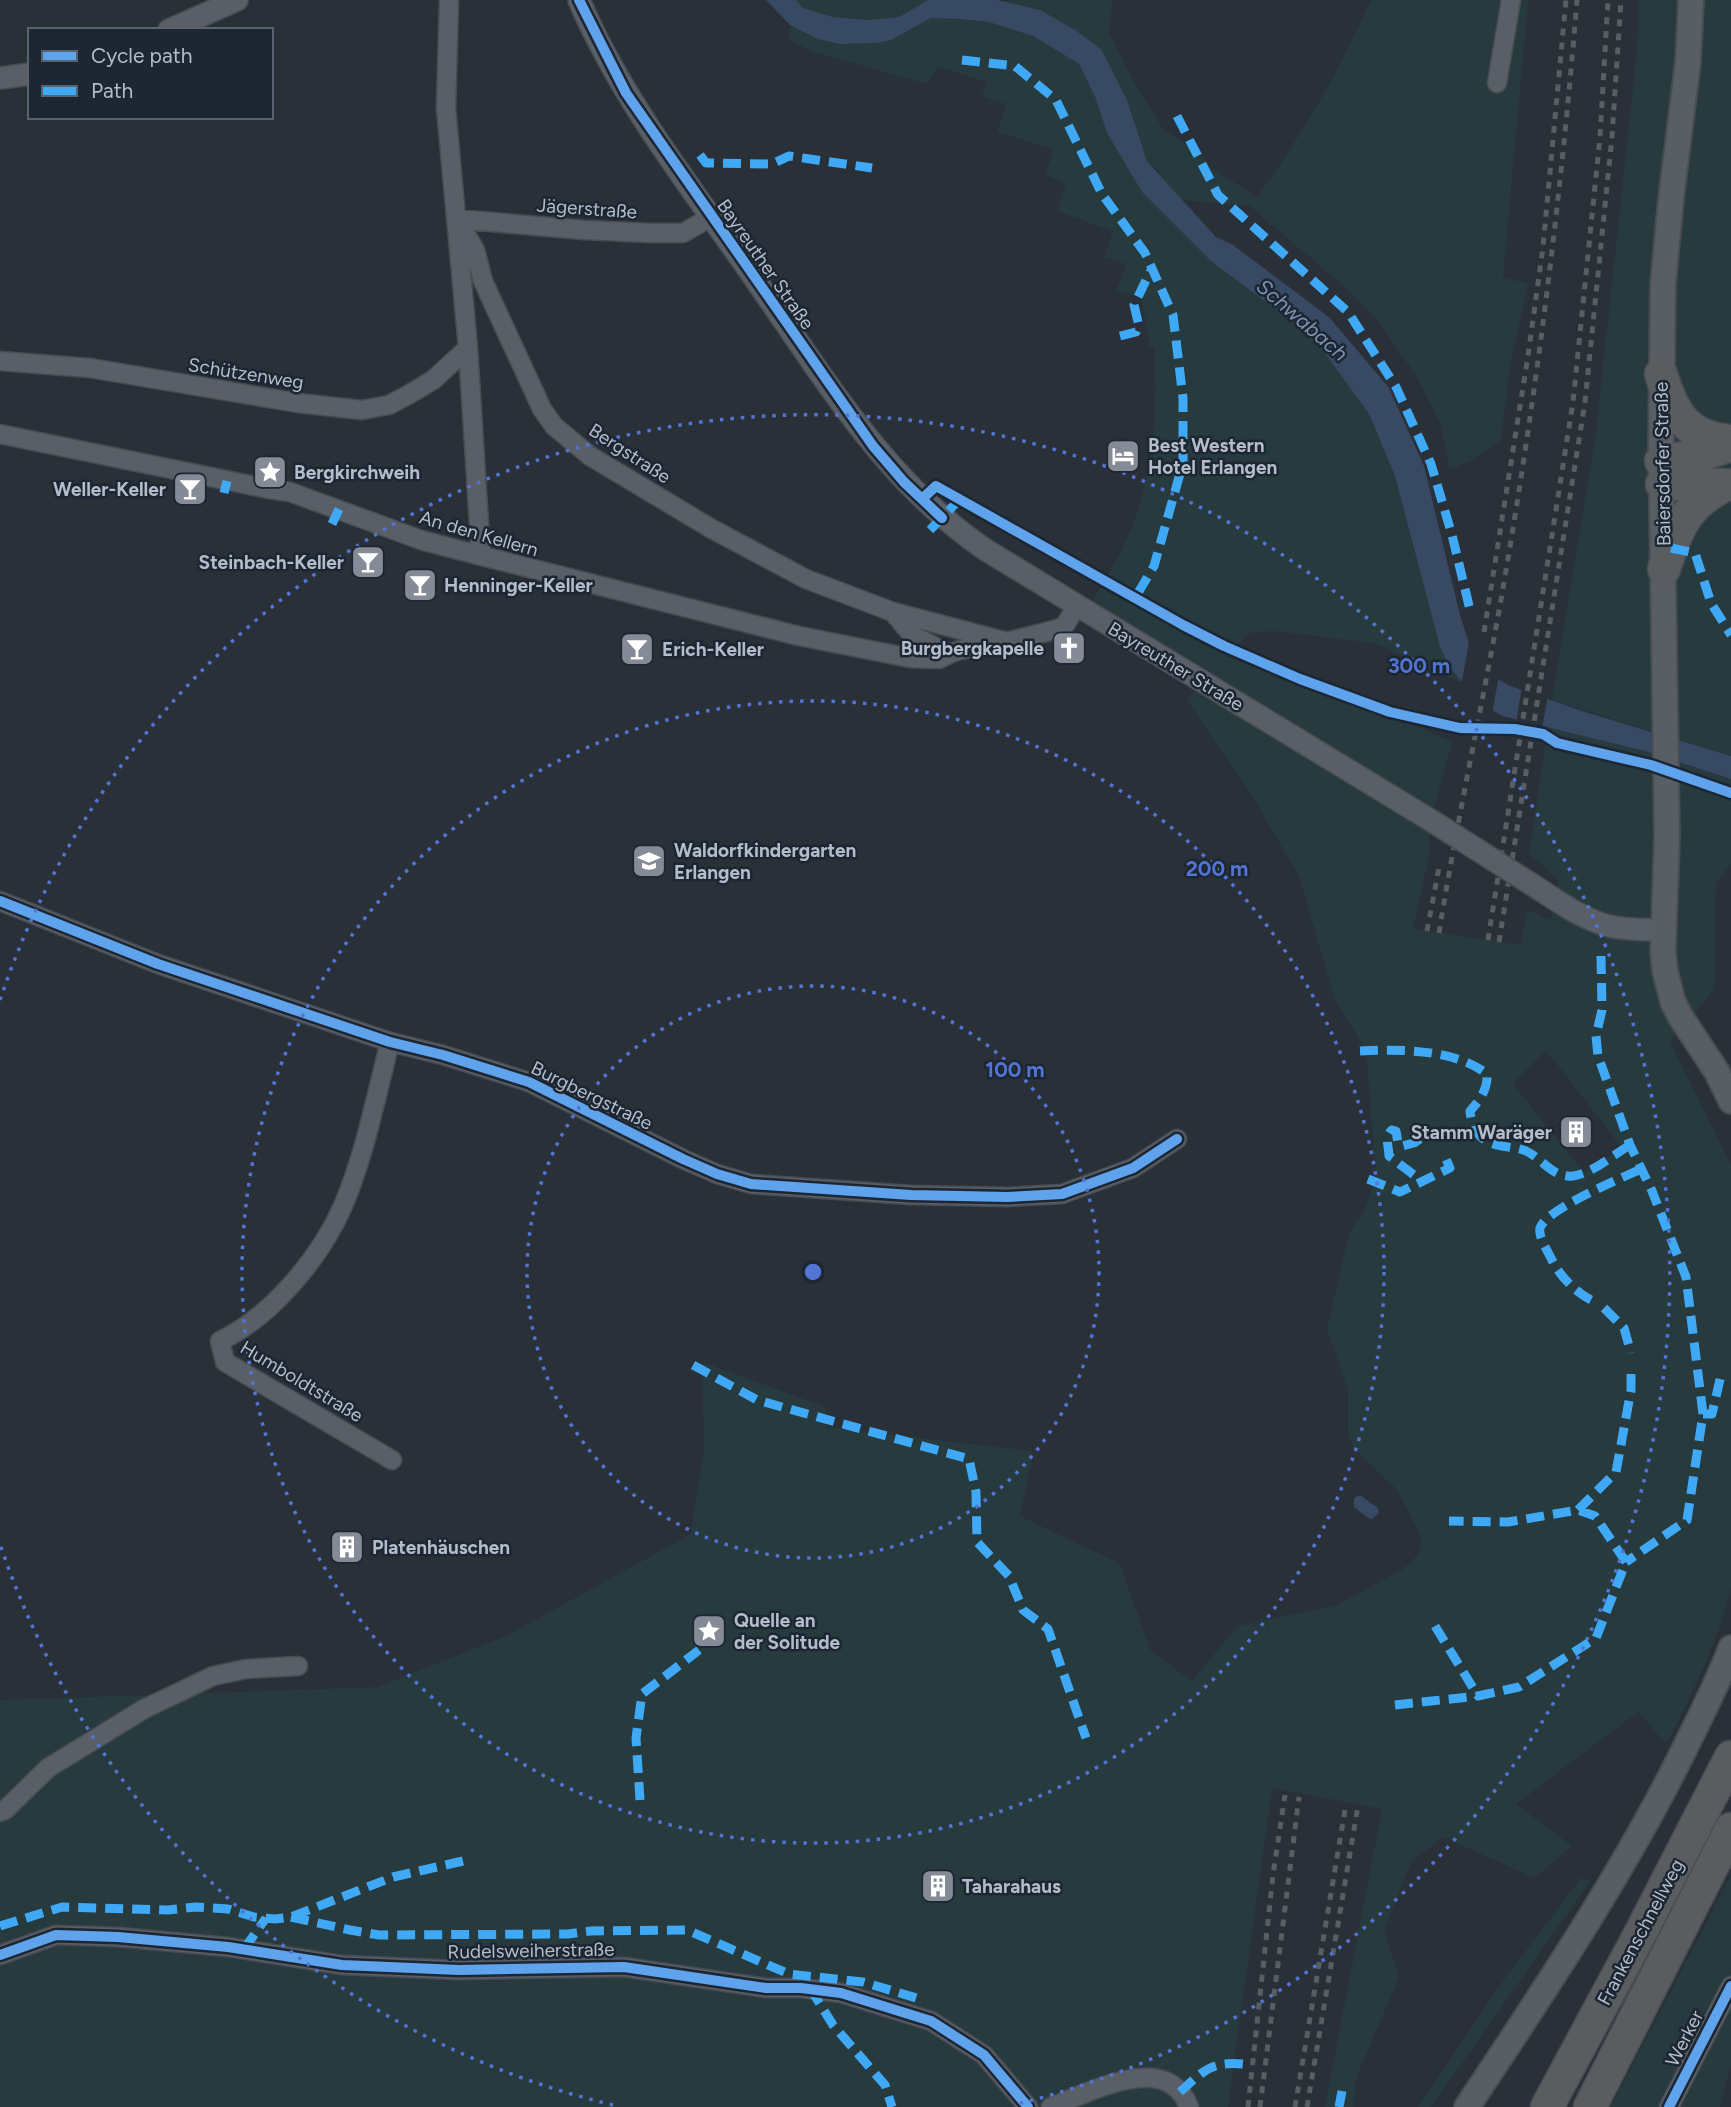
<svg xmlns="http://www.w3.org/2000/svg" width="1731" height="2107" viewBox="0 0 1731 2107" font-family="Figtree,sans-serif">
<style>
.green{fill:#273a3e;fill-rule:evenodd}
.water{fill:#384963}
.pier{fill:#2a3038}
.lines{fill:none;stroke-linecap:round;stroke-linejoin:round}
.minor-casing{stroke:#484c53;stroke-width:21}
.tertiary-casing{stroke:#484c53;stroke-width:24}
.secondary-casing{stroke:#484c53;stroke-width:28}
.motorway-casing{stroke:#474c53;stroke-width:35}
.minor{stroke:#5a5e66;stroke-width:18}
.tertiary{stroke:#5a5e66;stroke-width:21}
.secondary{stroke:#595d64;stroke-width:24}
.motorway{stroke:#5a5d60;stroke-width:32}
.rail{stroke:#595d64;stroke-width:5;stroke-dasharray:7 7;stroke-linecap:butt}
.tertiary-bridge-casing{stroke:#484c53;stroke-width:24;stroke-linecap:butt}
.tertiary-bridge{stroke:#5a5e66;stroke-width:21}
.quiet{stroke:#3fa9f5;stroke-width:9;stroke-dasharray:18 9;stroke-linecap:butt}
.cycleway-casing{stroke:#1d2633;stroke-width:15}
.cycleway{stroke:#60a3ed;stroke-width:10}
.ring{fill:none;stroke:#5274d3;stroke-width:3.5;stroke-dasharray:3.5 7}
.labels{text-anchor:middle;stroke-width:5;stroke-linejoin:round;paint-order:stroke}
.street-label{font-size:19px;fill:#b4bcc9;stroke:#1d2633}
.poi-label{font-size:19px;font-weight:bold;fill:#b4bcc9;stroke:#1d2633;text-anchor:start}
.water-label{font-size:21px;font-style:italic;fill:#7c92b1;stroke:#1d2633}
.centre{fill:#5274d3;stroke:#1d2633;stroke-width:3.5}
.ring-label{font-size:21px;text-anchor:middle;font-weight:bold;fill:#5274d3;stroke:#1d2633;stroke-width:5;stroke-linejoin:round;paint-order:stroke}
</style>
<rect width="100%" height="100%" fill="#2a3038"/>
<path class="green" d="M796 0H928L899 17 867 20 833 17 803 8Z
M1008 0H1113L1109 33 1130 75 1163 129 1200 153 1208 166 1257 197C1302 136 1340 69 1371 0H1528L1503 277 1528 284 1510 365 1501 440 1473 460 1449 469 1441 425 1415 374 1376 318 1348 290 1250 206 1180 200 1156 169 1147 161 1127 100 1040 10 1007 2Z
M1639 0H1731V756L1552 700 1596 432 1638 42Z
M931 18 988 22 1009 27 1033 36 1079 64 1096 99 1107 133 1212 262 1289 319 1321 348 1369 414 1395 476 1440 647 1462 683 1374 643 1273 631 1250 633 1234 648 1452 742 1435 805 1428 844 1431 847 1413 929 1521 945 1527 910 1551 920 1559 880 1529 854 1548 726 1645 751 1731 779V864L1716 884 1714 990 1670 1042 1731 1165V1589C1717 1644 1692 1694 1666 1744L1638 1712 1516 1804 1572 1846 1534 1878 1444 1837 1412 1860 1384 1930 1399 1977 1356 2078 1353 2107H1325L1382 1809 1272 1788 1228 2107H0V1700L377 1687 506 1636 691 1534 704 1448 702 1362 826 1407 825 1427 1033 1451 1020 1516 1119 1563 1151 1651 1192 1681 1238 1626 1337 1605 1403 1569 1418 1555 1422 1539 1397 1490 1354 1448 1348 1434V1390L1327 1328 1350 1231 1363 1213 1376 1177 1366 1050 1335 1000 1299 876 1254 799 1187 700 1209 676 1092 602C1105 579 1120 556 1130 531 1154 473 1158 410 1154 347H1150L1141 297 1116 291 1126 264 1104 257 1113 231 1057 211 1066 183 1045 175 1054 149 997 132 1006 104 982 96 987 82 939 67 926 84 814 52 789 40 790 25C846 52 878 51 931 18ZM1546 1050 1623 1149 1584 1172 1513 1084Z
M1731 1875V2065L1720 2107H1611Z
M1581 1878 1591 1880 1431 2107H1418L1497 1989Z"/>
<path class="water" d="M766 0H796L803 8 833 17 867 20 899 17 928 0H998L1040 10 1075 30 1101 49 1127 100 1147 161 1216 237 1233 245 1330 318 1389 388 1424 466 1460 615 1469 643 1487 672 1508 685 1582 711 1731 756V779L1645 751 1502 716 1478 702 1449 666 1440 647 1395 476 1369 414 1321 348 1289 319 1212 262 1142 192 1107 133 1096 99 1079 64 1033 36 989 22 958 19 931 18 891 40 876 43 840 44 818 39 790 25Z
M1360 1495 1378 1508 1379 1513 1372 1519 1368 1518 1354 1507V1498Z"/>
<path class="pier" d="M1470 636 1490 669 1499 675 1492 714 1476 704 1461 687Z
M1522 686 1548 695 1542 729 1516 723Z"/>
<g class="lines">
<g class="minor-casing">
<path id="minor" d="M449 0 446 108 468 348 481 556
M1497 83 1511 0
M457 219 475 250 483 281 542 409 554 426 590 456 712 529 806 579 893 612 1007 642 1058 629 1065 625 1077 606
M457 219 584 230 651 233H683L711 217
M0 361 90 368 298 403 362 410 389 405 408 395 433 380 468 348
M0 434 269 489 290 492 421 540 474 554 799 636 910 658 939 659 949 654
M893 612 912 635 949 654 960 650 1002 643
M0 901 158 964 390 1042 443 1055 529 1082 683 1159 717 1174 751 1184 911 1195 1007 1197 1062 1194 1133 1168 1177 1139
M390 1042C376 1096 365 1154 343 1206 320 1258 271 1317 220 1341L225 1362 392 1460
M0 1812 5 1810 48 1768 144 1709 213 1676 246 1669 298 1666
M0 1955 56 1935 118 1937 228 1947 342 1965 459 1970 624 1967 766 1988H801L841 1993 931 2021 984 2055 1028 2107
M1051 2107C1089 2093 1167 2049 1189 2107
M1669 2107 1731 1986"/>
</g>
<g class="tertiary-casing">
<path id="tertiary" d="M579 0C621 98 687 182 748 269 819 369 882 480 986 550L1432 821
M169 30 237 0
M0 78 30 74
M1528 882C1554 898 1579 918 1609 926 1627 930 1646 930 1664 930"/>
</g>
<g class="secondary-casing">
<path id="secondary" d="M1691 0 1688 62 1671 199 1663 284 1661 444 1667 837 1663 951 1665 971 1673 1002 1680 1016 1717 1072 1731 1101
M1467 2107C1544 1991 1622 1875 1684 1750 1700 1717 1718 1683 1731 1648"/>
</g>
<g class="motorway-casing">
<path id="motorway" d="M1661 374C1673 414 1687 438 1731 441
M1661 461 1695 457 1731 445
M1662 484 1727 485
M1664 569C1678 528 1684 506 1725 485
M1547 2107 1639 1936 1731 1757
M1590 2107 1731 1829"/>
</g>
<use href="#minor" class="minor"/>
<use href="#tertiary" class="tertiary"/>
<use href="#secondary" class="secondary"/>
<use href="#motorway" class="motorway"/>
<path class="rail" d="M1484 632 1528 356 1543 247 1566 0
M1427 931 1440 862
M1439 933C1457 820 1482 707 1502 594 1536 397 1561 199 1577 0
M1488 940 1573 402 1600 137 1608 0
M1499 942 1585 402 1612 137 1621 0
M1248 2107 1273 1875 1285 1795
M1260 2107 1299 1797
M1295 2107 1346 1804
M1307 2107 1358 1806"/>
<g class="tertiary-bridge-casing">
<path id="tertiary-bridge" d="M1432 821 1528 882"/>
</g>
<use href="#tertiary-bridge" class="tertiary-bridge"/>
<path class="quiet" d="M962 60 1015 66 1056 100 1102 194 1145 253 1173 315 1183 398V463L1154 566 1135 598
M1177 116 1218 195 1348 312 1396 387 1431 464 1452 535 1471 614
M700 155 706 163 772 164 789 156 872 168
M1120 336 1136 332 1139 326 1134 305 1152 268
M224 493 227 481
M332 524 339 509
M930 530 960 499
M1671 548 1695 553 1711 603 1731 635
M1601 956 1602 1010 1596 1036 1598 1056 1630 1145 1652 1191 1686 1277 1703 1414 1687 1520 1626 1562
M1360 1051C1398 1049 1456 1049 1487 1074 1488 1089 1480 1100 1470 1111 1471 1120 1473 1129 1480 1136 1493 1149 1510 1145 1526 1151 1543 1159 1552 1178 1573 1176 1593 1173 1613 1155 1630 1145
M1420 1139 1414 1143 1402 1146 1398 1143 1396 1131 1392 1130C1384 1137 1389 1147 1389 1156L1423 1182
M1368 1179 1400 1192 1450 1168 1446 1159
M1591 1300C1575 1292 1558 1274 1551 1258 1547 1250 1538 1236 1540 1228 1546 1209 1622 1178 1641 1169
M1604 1308 1624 1328 1631 1353
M693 1365 757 1400 969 1459 976 1492 977 1542 1009 1576 1023 1610 1048 1629 1086 1738
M1703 1414H1712L1721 1375
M1578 1510 1616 1472 1631 1390V1368
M1435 1626 1478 1696 1519 1687 1596 1638 1626 1562 1595 1516 1578 1510 1508 1522 1449 1521
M1395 1705 1478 1696
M640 1800 636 1738 642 1694 699 1650
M291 1917 350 1930 379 1935 568 1934 591 1931 687 1930 789 1974 863 1982 923 2000
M0 1926 62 1907 168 1910 196 1907 228 1909 254 1917 275 1919 291 1917 393 1877 463 1861
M244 1949 266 1918
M810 1988 833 2025 885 2085 892 2107
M1180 2092C1203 2071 1211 2061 1243 2064
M1339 2107 1342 2091"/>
<g class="cycleway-casing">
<path id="cycleway" d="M579 0 626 93 873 446 904 482 942 518
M922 499 936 486 1183 625 1224 646 1300 679 1390 712 1460 728 1515 729 1543 734 1557 743 1651 765 1731 793
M0 901 158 964 390 1042 443 1055 529 1082 683 1159 717 1174 751 1184 911 1195 1007 1197 1062 1194 1133 1168 1177 1139
M0 1955 56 1935 118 1937 228 1947 342 1965 459 1970 624 1967 766 1988H801L841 1993 931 2021 984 2055 1028 2107
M1669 2107 1731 1986"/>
</g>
<use href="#cycleway" class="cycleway"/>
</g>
<g class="ring">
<circle cx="813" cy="1272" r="286"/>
<circle cx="813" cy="1272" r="571"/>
<path d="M613 2105A857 857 0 0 1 0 1544M0 1000A857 857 0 1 1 1013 2105"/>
</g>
<defs>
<g id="hotel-square" transform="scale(1.75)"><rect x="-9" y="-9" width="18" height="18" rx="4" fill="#848b96" stroke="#1d2633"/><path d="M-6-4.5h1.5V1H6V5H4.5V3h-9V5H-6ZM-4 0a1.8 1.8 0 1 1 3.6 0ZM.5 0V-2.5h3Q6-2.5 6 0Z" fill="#fff"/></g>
<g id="sight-square" transform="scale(1.75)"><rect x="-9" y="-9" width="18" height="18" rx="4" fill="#848b96" stroke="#1d2633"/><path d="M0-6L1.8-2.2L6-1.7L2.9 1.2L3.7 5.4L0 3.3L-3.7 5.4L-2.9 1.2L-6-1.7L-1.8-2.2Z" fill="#fff"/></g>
<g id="bar-square" transform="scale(1.75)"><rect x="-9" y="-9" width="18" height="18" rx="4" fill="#848b96" stroke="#1d2633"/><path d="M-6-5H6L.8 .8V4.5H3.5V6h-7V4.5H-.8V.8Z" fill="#fff"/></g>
<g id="church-square" transform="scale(1.75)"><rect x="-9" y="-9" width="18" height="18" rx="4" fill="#848b96" stroke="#1d2633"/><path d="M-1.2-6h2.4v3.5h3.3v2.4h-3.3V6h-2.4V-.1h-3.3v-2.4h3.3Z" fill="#fff"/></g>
<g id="school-square" transform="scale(1.75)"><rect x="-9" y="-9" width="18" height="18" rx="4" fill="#848b96" stroke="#1d2633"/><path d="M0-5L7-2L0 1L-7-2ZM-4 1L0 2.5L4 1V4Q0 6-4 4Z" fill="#fff"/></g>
<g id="building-square" transform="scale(1.75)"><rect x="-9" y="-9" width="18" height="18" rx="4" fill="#848b96" stroke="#1d2633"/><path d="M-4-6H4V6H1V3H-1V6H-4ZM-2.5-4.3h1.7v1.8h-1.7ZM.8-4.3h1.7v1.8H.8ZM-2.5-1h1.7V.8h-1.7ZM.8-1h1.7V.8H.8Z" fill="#fff"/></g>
</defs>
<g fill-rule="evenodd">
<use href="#hotel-square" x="1123" y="456"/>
<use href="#sight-square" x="270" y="472"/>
<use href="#bar-square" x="190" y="489"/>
<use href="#bar-square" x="368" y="562"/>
<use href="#bar-square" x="420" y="585"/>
<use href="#church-square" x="1069" y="648"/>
<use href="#bar-square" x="637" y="649"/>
<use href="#school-square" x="649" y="861"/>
<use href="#building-square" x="1576" y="1132"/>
<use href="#building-square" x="347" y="1547"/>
<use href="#sight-square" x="709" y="1631"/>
<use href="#building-square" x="938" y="1886"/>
</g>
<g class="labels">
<g class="street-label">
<text transform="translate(587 208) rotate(4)" y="7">Jägerstraße</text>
<text transform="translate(766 264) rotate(55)" y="7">Bayreuther Straße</text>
<text transform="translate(246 373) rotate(9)" y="7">Schützenweg</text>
<text transform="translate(630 453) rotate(33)" y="7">Bergstraße</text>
<text transform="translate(1662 464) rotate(-91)" y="7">Baiersdorfer Straße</text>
<text transform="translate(479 533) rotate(16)" y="7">An den Kellern</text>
<text transform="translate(1176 666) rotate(31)" y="7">Bayreuther Straße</text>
<text transform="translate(592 1095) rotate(26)" y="7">Burgbergstraße</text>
<text transform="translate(302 1381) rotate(31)" y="7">Humboldtstraße</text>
<text transform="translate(1640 1932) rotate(-62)" y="7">Frankenschnellweg</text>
<text transform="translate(531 1950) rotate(-1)" y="7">Rudelsweiherstraße</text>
<text transform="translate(1684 2038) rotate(-63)" y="7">Werker</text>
</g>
<g class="poi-label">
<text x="1148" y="452">Best Western<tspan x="1148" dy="22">Hotel Erlangen</tspan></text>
<text x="294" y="479">Bergkirchweih</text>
<text x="166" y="496" text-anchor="end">Weller-Keller</text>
<text x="344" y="569" text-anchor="end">Steinbach-Keller</text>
<text x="444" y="592">Henninger-Keller</text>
<text x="1044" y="655" text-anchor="end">Burgbergkapelle</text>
<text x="662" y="656">Erich-Keller</text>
<text x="674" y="857">Waldorfkindergarten<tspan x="674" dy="22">Erlangen</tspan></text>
<text x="1552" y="1139" text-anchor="end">Stamm Waräger</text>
<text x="372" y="1554">Platenhäuschen</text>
<text x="734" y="1627">Quelle an<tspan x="734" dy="22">der Solitude</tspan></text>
<text x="962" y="1893">Taharahaus</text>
</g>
<g class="water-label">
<text transform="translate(1302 320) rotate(41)" y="7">Schwabach</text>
</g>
</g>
<circle cx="813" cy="1272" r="10" class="centre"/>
<g class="ring-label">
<text x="1419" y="673">300 m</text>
<text x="1217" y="876">200 m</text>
<text x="1015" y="1077">100 m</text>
</g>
<rect x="28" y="28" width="245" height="91" fill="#1d2633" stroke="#59626f" stroke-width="2"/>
<rect x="42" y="51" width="35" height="10" fill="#60a3ed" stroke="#59626f" stroke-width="2"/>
<text x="91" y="63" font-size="21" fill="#b4bcc9">Cycle path</text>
<rect x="42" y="86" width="35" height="10" fill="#3fa9f5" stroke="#59626f" stroke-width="2"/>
<text x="91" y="98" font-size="21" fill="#b4bcc9">Path</text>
</svg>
